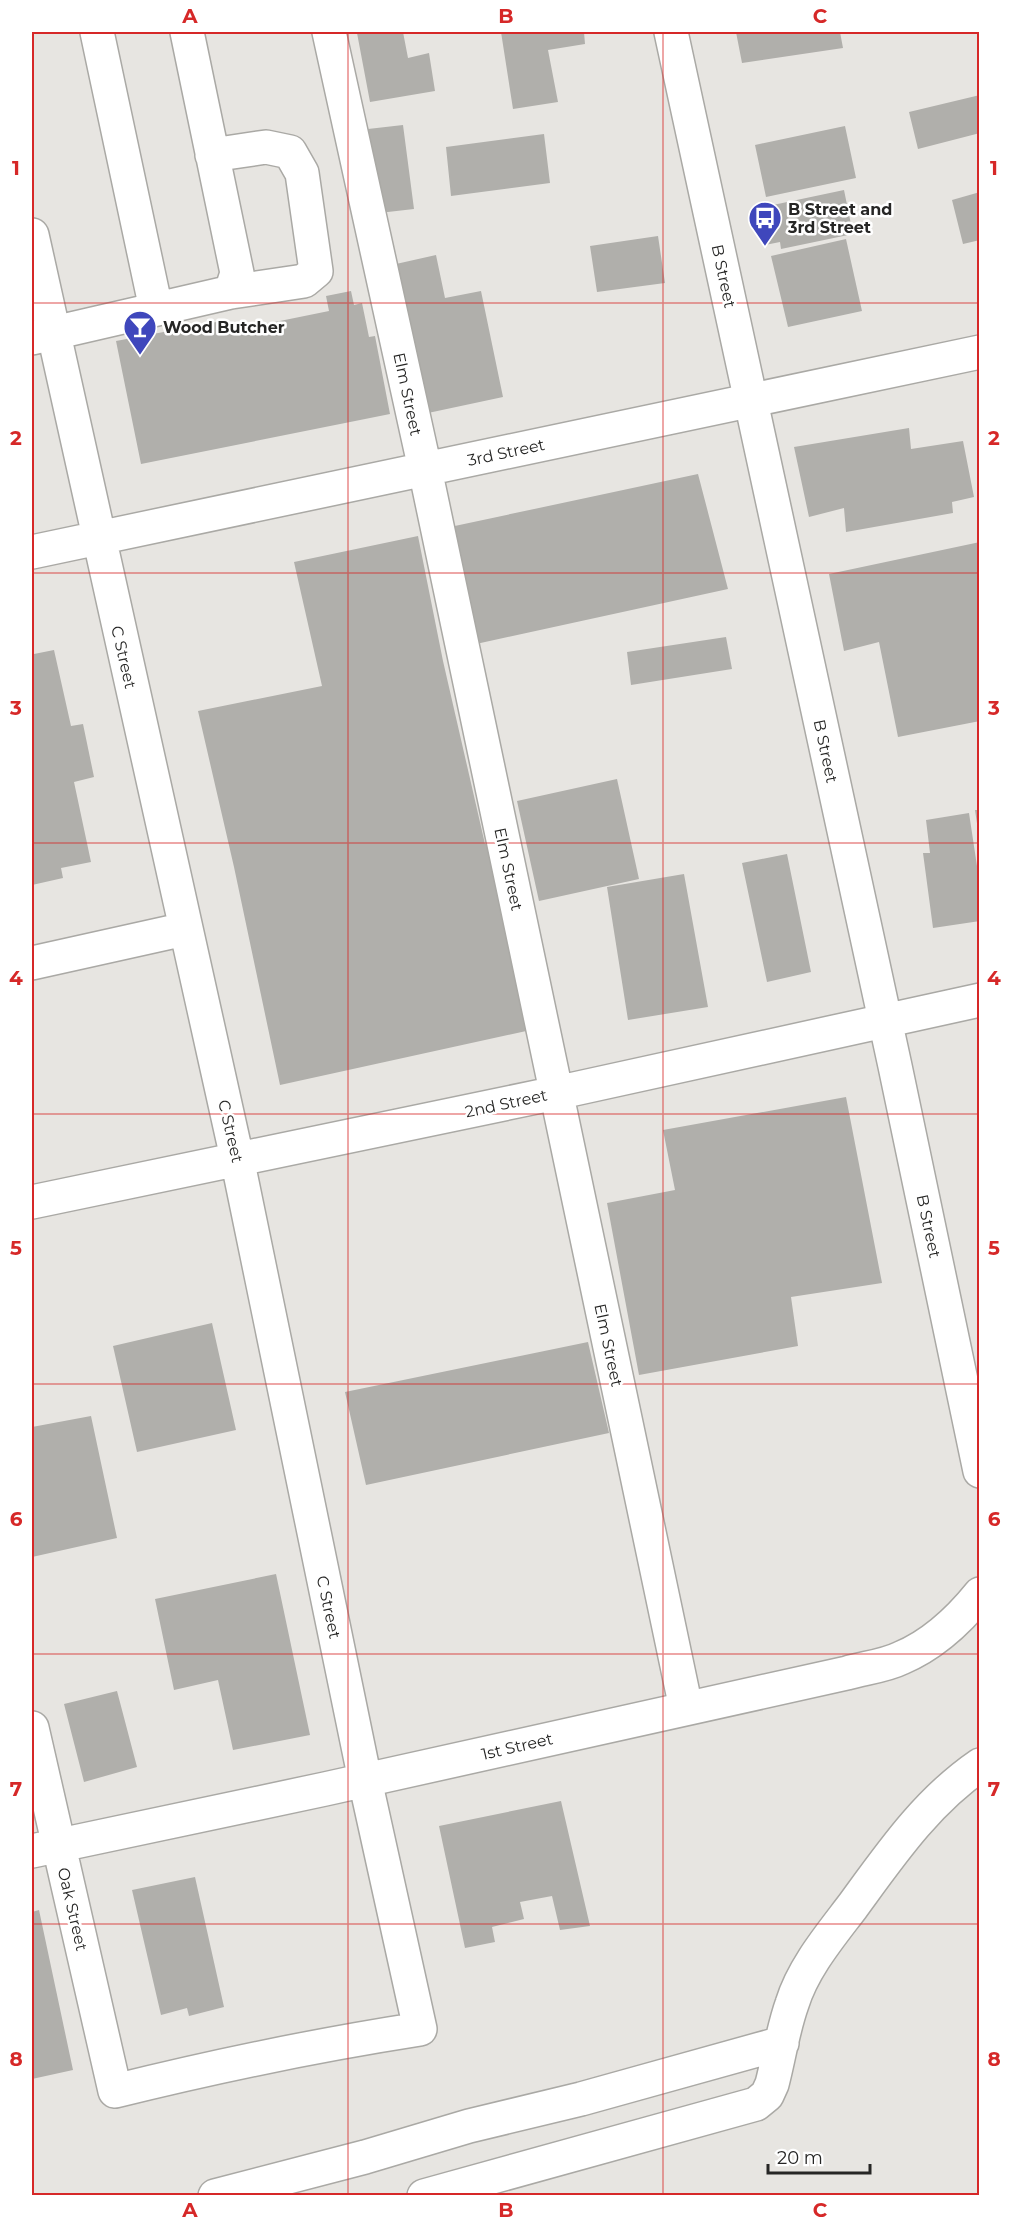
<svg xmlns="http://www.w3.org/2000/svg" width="1011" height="2227" viewBox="0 0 1011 2227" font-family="Montserrat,sans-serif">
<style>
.building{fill:#b0afab}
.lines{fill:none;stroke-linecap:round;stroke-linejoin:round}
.minor-casing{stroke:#aaa9a5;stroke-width:36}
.minor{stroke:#fff;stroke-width:33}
.grid{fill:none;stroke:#d62828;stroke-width:1.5;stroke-opacity:0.55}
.labels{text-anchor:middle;stroke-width:5;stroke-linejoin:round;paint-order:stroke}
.poi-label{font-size:16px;font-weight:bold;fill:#262625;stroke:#fff;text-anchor:start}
.street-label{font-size:16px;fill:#262625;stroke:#fff}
.neatline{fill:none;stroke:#d62828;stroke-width:2}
.grid-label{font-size:20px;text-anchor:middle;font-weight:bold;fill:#d62828}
</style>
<rect width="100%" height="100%" fill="#e7e5e1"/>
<path class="building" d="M365 32H403L408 58 429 53 435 91 370 102 357 33Z
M501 32H584L585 44 548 50 558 102 513 109Z
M736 32H840L843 48 742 63Z
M980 95V133L918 149 909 112Z
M403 125 414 209 379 213 368 129Z
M845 126 856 178 766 197 755 145Z
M544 134 550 183 451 196 446 147Z
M844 190 853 234 781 249 780 242 765 245 759 214 774 210 773 205Z
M980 192V240L963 244 952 200Z
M658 236 665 283 597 292 590 246Z
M846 239 862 311 788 327 771 256Z
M436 255 445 298 481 291 503 397 428 413 396 264Z
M351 291 354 305 362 303 369 337 375 336 390 414 141 464 116 341 227 320 230 331 329 311 326 296Z
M909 428 911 449 963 441 974 497 952 502 953 513 846 532 844 508 809 517 794 447Z
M698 474 728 589 476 644 450 527Z
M418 536 443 661 485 844 499 841 540 1028 280 1085 234 867 198 711 322 686 294 562Z
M980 542V721L898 737 879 642 844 651 829 574Z
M726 637 732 669 631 685 627 652Z
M32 647 34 654 54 650 71 726 83 724 94 777 74 782 91 862 61 868 63 878 32 885Z
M617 779 639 879 539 901 517 801Z
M975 810H980V830H978Z
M969 813 980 886V921L933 928 923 853H930L926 820Z
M787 854 811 972 767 982 742 863Z
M684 874 708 1007 628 1020 607 887Z
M846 1097 882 1283 791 1297 798 1346 639 1375 607 1203 675 1190 663 1130Z
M212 1323 236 1430 137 1452 113 1346Z
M588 1342 609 1433 366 1485 345 1392Z
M91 1416 117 1538 32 1557V1427Z
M276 1574 310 1735 233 1750 218 1680 174 1690 155 1599Z
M117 1691 137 1767 84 1782 64 1704Z
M561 1801 590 1926 560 1930 552 1896 520 1902 524 1919 492 1927 495 1942 465 1948 439 1826Z
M195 1877 224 2007 189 2016 187 2008 161 2015 132 1890Z
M39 1910 73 2070 32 2079V1912Z"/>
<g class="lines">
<g class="minor-casing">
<path id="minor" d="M97 32 156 309
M187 32 237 273 231 292
M329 32 425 469 686 1708
M671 32 895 1066 980 1471
M32 235 237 1158 365 1780 420 2029C317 2045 216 2066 115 2091L32 1728
M32 338 231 292 304 281 316 271 302 173 290 152 266 147 212 155
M32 552 980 352
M32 963 185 929
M32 1202 556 1093 980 1000
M32 1851 325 1789 847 1673C864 1668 885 1666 901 1658 932 1645 959 1620 980 1594
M215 2196 365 2157 469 2126 581 2099 782 2043
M424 2196 756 2104 767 2095 772 2084C779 2057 783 2029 792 2004 803 1968 830 1936 852 1907 890 1855 926 1802 980 1765"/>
</g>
<use href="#minor" class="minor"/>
</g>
<path class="grid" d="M348 32V2196M663 32V2196M32 303H980M32 573H980M32 843H980M32 1114H980M32 1384H980M32 1654H980M32 1924H980"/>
<defs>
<g id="bus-pin" transform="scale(1.725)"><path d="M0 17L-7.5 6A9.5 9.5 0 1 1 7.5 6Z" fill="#3f47bc" stroke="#fff"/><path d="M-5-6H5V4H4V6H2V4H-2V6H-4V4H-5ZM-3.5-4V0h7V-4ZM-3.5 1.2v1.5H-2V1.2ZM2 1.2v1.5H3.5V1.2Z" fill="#fff"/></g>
<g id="bar-pin" transform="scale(1.725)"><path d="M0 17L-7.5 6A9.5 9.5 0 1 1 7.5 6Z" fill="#3f47bc" stroke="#fff"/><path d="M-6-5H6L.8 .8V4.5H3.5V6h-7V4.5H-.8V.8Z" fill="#fff"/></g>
</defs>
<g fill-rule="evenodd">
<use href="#bus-pin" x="765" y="218"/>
<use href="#bar-pin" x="140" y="327"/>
</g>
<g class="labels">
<g class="poi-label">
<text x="788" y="215">B Street and<tspan x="788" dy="18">3rd Street</tspan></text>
<text x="163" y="333">Wood Butcher</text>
</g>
<g class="street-label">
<text transform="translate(724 276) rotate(78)" y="6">B Street</text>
<text transform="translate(408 394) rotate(78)" y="6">Elm Street</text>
<text transform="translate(506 452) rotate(-12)" y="6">3rd Street</text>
<text transform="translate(124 657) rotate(77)" y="6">C Street</text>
<text transform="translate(826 751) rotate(78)" y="6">B Street</text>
<text transform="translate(509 869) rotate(78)" y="6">Elm Street</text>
<text transform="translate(506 1103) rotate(-12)" y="6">2nd Street</text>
<text transform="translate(231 1131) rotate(77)" y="6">C Street</text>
<text transform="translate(929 1226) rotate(78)" y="6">B Street</text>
<text transform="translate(609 1345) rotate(78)" y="6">Elm Street</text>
<text transform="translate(329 1607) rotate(78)" y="6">C Street</text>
<text transform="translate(517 1746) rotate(-13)" y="6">1st Street</text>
<text transform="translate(73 1909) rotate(77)" y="6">Oak Street</text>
</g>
</g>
<rect width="1011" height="2227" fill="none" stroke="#ffffff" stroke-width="66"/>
<path d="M768 2164v9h102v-9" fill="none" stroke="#262625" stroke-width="3"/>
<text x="777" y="2164" font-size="18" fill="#262625" stroke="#ffffff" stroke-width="4.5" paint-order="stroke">20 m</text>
<rect x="33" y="33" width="945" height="2161" class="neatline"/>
<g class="grid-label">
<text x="190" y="23">A</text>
<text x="506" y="23">B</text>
<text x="820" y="23">C</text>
<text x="16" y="175">1</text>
<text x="994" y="175">1</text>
<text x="16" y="445">2</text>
<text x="994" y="445">2</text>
<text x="16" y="715">3</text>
<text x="994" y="715">3</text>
<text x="16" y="985">4</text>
<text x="994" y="985">4</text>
<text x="16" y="1255">5</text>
<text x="994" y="1255">5</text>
<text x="16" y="1526">6</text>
<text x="994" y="1526">6</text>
<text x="16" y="1796">7</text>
<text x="994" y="1796">7</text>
<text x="16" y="2066">8</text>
<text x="994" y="2066">8</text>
<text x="190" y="2217">A</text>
<text x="506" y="2217">B</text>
<text x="820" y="2217">C</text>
</g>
</svg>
